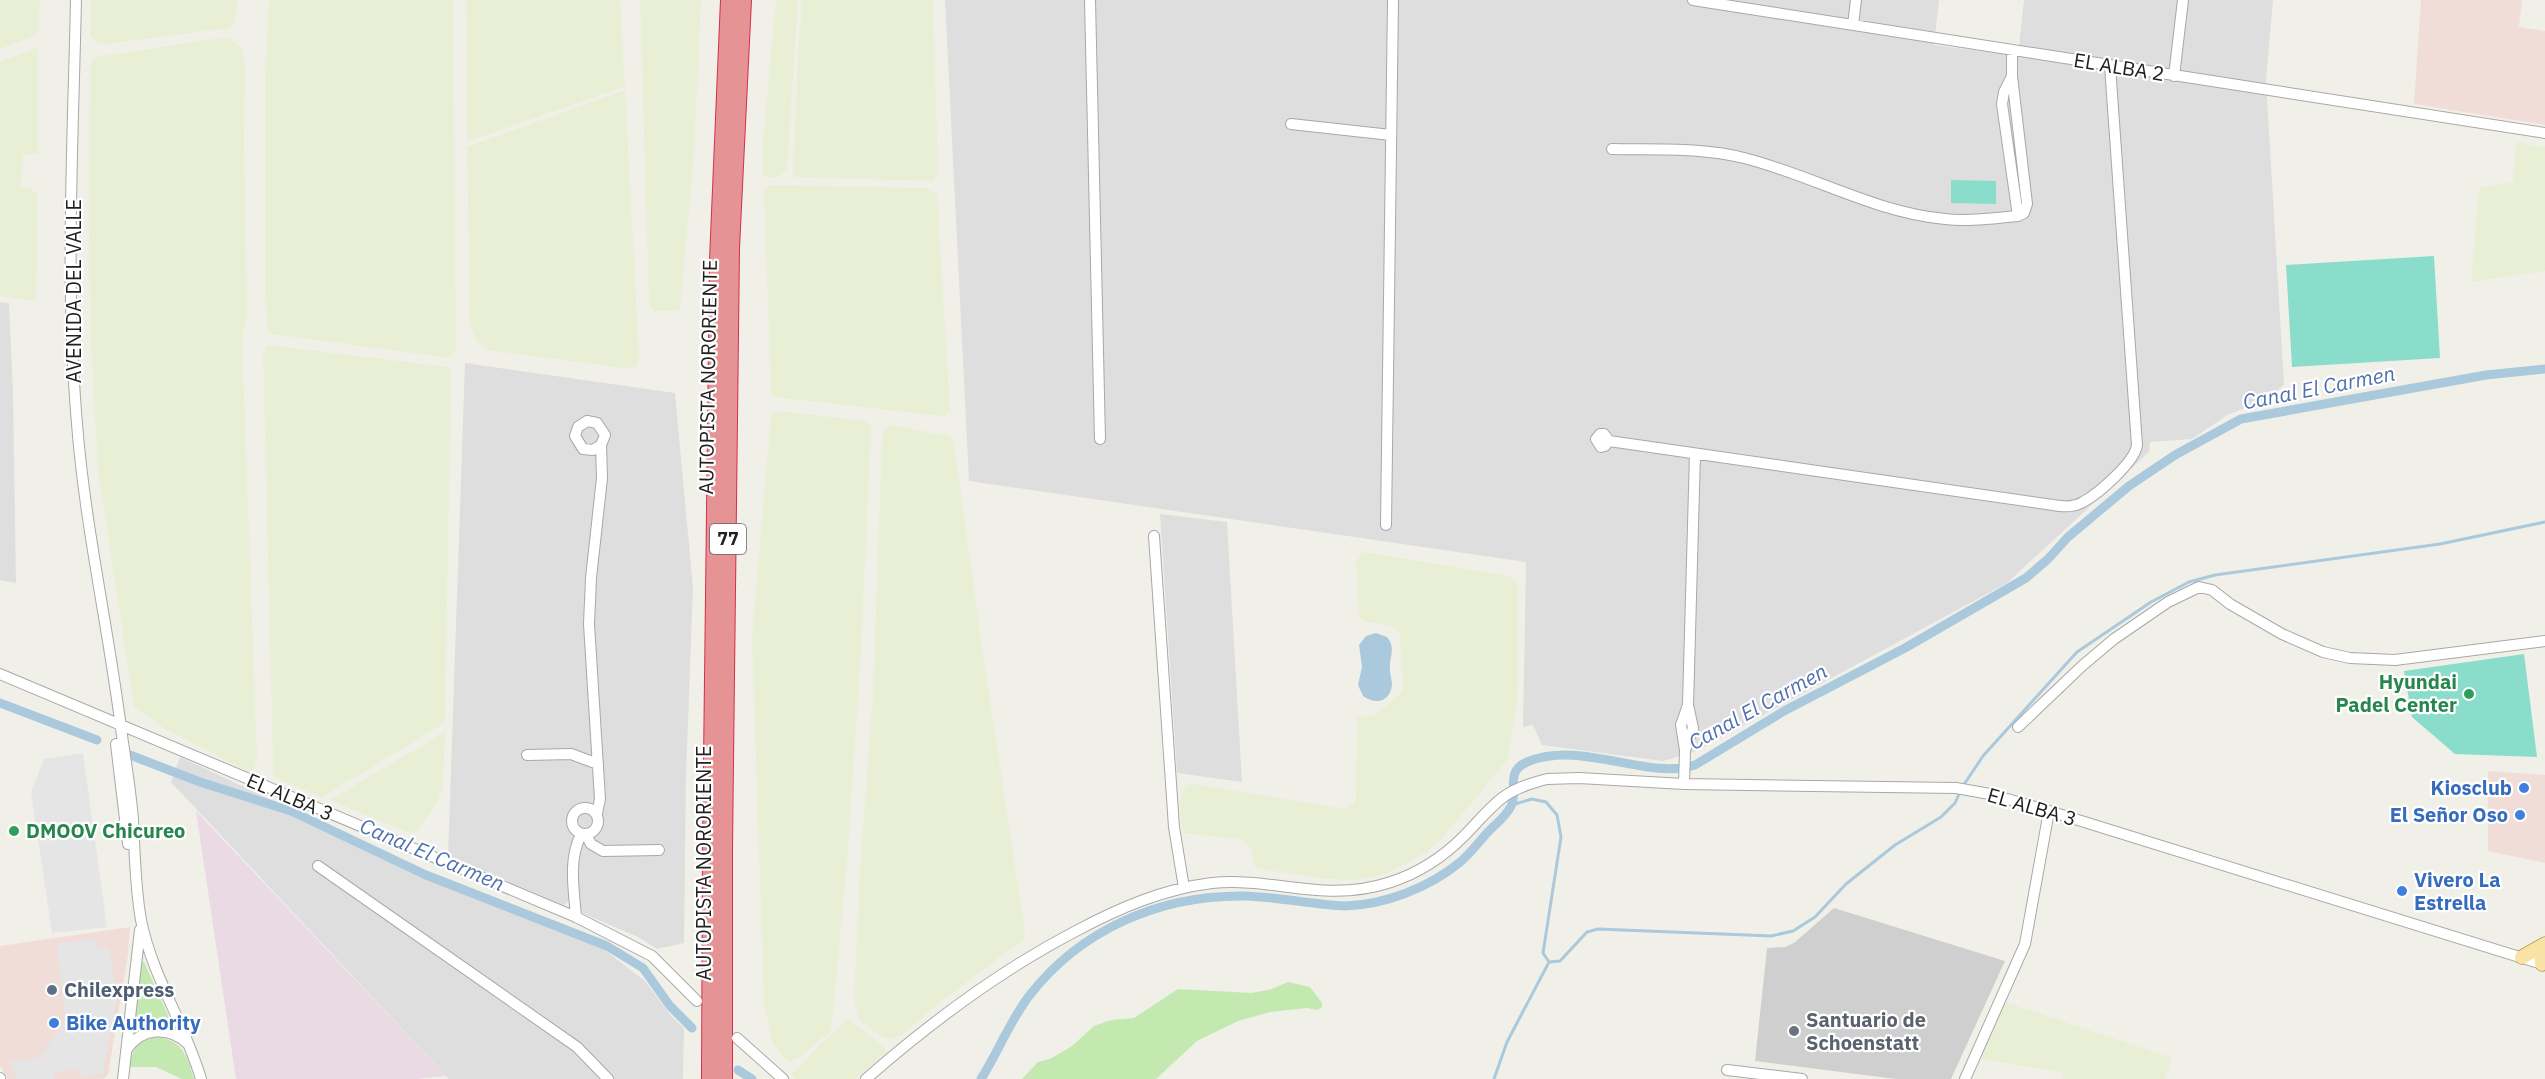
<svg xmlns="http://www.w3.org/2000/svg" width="2545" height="1079" viewBox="0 0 2545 1079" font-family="'IBM Plex Sans',sans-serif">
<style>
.residential{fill:#dfdede}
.commercial{fill:#f1ddd8}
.industrial{fill:#eadae4}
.religious{fill:#cfcfcf}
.farmland{fill:#e9efd5}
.grass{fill:#c3e9b0}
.pitch{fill:#89ddca}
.parking{fill:#e5e5e5}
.water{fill:#aac9dd}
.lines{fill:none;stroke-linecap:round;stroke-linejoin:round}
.stream{stroke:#aac9dd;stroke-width:3}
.canal{stroke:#aac9dd;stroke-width:9}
.minor-casing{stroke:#a8a8a8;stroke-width:12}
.major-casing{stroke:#998005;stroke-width:15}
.highway-casing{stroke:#d62e4d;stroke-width:18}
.minor{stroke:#fff;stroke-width:10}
.major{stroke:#f9e2a5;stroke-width:14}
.highway{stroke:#e59395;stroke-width:16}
.leisure-dot{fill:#2e9e5b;stroke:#fff;stroke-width:2}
.shop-dot{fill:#3f7fe0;stroke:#fff;stroke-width:2}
.service-dot{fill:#5c6f8a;stroke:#fff;stroke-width:2}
.worship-dot{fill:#6b7280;stroke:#fff;stroke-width:2}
.labels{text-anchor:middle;stroke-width:4.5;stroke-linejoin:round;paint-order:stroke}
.shield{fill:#fff;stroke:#646464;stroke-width:1.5}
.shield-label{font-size:18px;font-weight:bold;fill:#212121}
.street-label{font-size:20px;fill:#212121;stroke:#fff}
.leisure-label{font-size:20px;font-weight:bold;fill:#27864d;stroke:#fff;text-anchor:end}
.shop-label{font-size:20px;font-weight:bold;fill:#366cbe;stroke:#fff;text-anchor:end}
.service-label{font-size:20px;font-weight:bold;fill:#4e5e75;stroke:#fff;text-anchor:start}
.worship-label{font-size:20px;font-weight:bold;fill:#5b616d;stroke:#fff;text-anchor:start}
.water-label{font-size:21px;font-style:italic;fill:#4f70af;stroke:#fff}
</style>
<rect width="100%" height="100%" fill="#f1f0e8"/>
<path class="residential" d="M945 0H1939L1934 45 2018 56 2024 0H2273L2266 81 2284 384 2270 399 2229 414 2192 439 2150 442 2149 452 2007 583 1697 751 1663 761 1542 745 1533 725 1523 727 1526 562 969 481Z
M0 302 9 303 13 392 16 583 0 580Z
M465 363 675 393 693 588 686 777 684 943 657 949 640 938 580 912 570 899 564 905 448 856Z
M1160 514 1227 522 1242 782 1177 773Z
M180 757 446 881 522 910 602 948 645 981 671 1016 684 1028 683 1079H449L171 782Z"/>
<path class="commercial" d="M2421 0H2522L2519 27 2545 31V125L2414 104Z
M2488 771 2545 775V863L2488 851Z
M130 927 128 955 108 1075 103 1079H8L0 1066V946Z"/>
<path class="industrial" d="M196 811 446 1076 415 1079H236Z"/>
<path class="religious" d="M1834 908 2005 961 1951 1079H1896L1755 1061 1767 948 1785 947 1794 943Z"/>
<path class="farmland" d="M0 0H40L38 34 0 49Z
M91 0H238L234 23 229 28 106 44 97 43 90 36Z
M269 0H453L456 348 452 356 449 358 272 334 268 331 265 298V73Z
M466 0H620L625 86 467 142Z
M640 0H701L694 156 680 308 677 311H654L649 303Z
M776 0H798L787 169 779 177 767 178 763 174 762 151Z
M802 0H933L938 172 933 181 795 177 793 173 798 55Z
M220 38H230L237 44 242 49 245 67 244 139 247 313 242 339 257 759 254 769 249 772 165 729 134 707 98 468 91 342 89 237 90 66 92 61 96 57Z
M38 47V153L23 156 21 187 30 188 38 195 36 301 0 296V62Z
M625 90 639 355 637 366 624 368 488 350 477 342 470 323 467 147Z
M2516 142 2545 147V271L2471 282 2479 188 2513 182Z
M772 185 926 188 937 195 950 410 946 414 940 416 775 397 771 394 764 191 765 187Z
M269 345 448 367 451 372 445 723 322 797 278 779 274 775 273 765 263 354 266 346Z
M780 411 865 421 870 425 871 430 861 650 847 863 832 1023 830 1032 800 1057 790 1061 783 1057 773 1044 764 1003 752 636 771 416 772 413Z
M890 425 950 436 954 444 983 654 1025 933 1023 940 948 996 900 1036 891 1040 882 1037 860 1021 854 999 860 871 873 694 882 438 883 432Z
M1363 552 1506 575 1516 580 1518 584V692L1508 759 1444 836 1427 852 1385 874 1359 880 1325 879 1266 870 1254 866 1251 849 1242 840 1183 833 1179 802 1186 786 1193 784 1344 809 1352 805 1356 799 1357 717 1373 716 1403 692 1400 635 1393 626 1363 621 1359 617 1356 561Z
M445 732 443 786 438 800 418 830 412 833 407 832 330 800Z
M2005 1002 2172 1058 2165 1079H2063V1073L1978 1058Z
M848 1018 888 1051 855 1079H796L791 1074Z"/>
<path class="grass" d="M142 962H144L173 1026H148L134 1030 132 1027Z
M1288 982 1310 987 1322 1003V1007L1317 1010 1307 1008 1270 1012 1238 1021 1197 1041 1156 1079H1022L1038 1062 1050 1059 1072 1046 1094 1026 1111 1020 1134 1018 1178 989 1252 993 1272 989Z
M156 1037C182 1039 188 1057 194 1079H182L156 1067H130C131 1049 139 1040 156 1037Z"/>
<path class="pitch" d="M1951 180 1996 181V204L1951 203Z
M2434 256 2440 358 2292 367 2286 265Z
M2524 654 2537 757 2455 754 2412 717 2404 671Z"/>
<path class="parking" d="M83 753 107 927 52 933 31 792 44 759Z
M96 939 98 949 109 948 117 998 103 1073 80 1078 78 1069 53 1072 54 1079H17L9 1061 40 1058 65 1021 57 944Z"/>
<path class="water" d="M1376 633 1387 637C1395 647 1391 653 1390 665 1389 672 1392 678 1392 685 1390 702 1376 705 1363 696L1358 685 1362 667 1359 645 1366 636Z"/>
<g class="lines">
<path class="stream" d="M1963 786 1983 756 2077 652 2151 602 2189 582 2215 575 2440 544 2545 522
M1549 962 1560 961 1587 932 1598 929 1771 936 1793 931 1815 917 1846 884 1895 845 1941 817 1955 803 1960 792
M1494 1079 1507 1042 1549 962 1543 953 1561 837 1557 815 1546 802 1532 799 1512 805"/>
<path class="canal" d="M0 703 97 740
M130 755 200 782 291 811 426 875 607 946 643 968 670 1006 692 1028
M738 1070 752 1079
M981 1079C998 1052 1010 1021 1029 996 1081 929 1160 895 1244 896 1278 897 1311 904 1345 906 1384 905 1428 888 1459 863 1470 854 1478 843 1487 833 1495 824 1506 817 1511 806 1519 791 1504 772 1527 762 1581 739 1648 781 1695 765L1784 711 1905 648 2026 578 2048 559 2068 537 2129 486 2175 455 2241 419 2486 375 2545 369"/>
<g class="minor-casing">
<path id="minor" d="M76 0C73 141 65 283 77 424 85 526 108 626 121 728 125 759 131 790 133 821 135 854 135 887 141 920 152 976 185 1024 201 1079
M1090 0 1100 439
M1693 0 2545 133
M1853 25 1856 0
M2012 76 2004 92 2002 104 2018 216
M2174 76 2183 0
M1291 124 1391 135
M1612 149C1656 150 1701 147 1744 158 1812 175 1873 212 1945 219 1969 222 1994 218 2018 216L2024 213 2027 204 2012 76V51
M1609 441 1605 446 1601 447 1596 439 1600 434H1604L1609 441 2060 506C2068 507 2076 506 2083 502 2098 494 2135 462 2137 445L2110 66
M1386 525 1393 0
M1154 536 1174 827 1184 888
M0 674 576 917 652 956 697 1001
M2018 727 2082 666 2114 639 2168 602 2199 587 2212 590 2230 604 2282 634 2323 652 2350 658 2395 660 2545 641
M116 744 128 844
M1685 750 1693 728 1688 705
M527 755 571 754 598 764
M1684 784 1685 750 1681 725 1688 705 1695 454
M572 821a13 13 0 1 1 26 0a13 13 0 1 1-26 0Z
M597 813 600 799 589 624 591 578 602 478 601 445 605 435 597 423 587 421 578 427 575 436 583 449 593 450 601 445
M586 835 591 844 603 851 659 850
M318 866 577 1047 608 1079
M576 917C574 890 568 859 581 835
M737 1038 783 1079
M127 1049C142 1027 170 1026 188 1044
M1727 1070 1802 1079
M0 1078V1079
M123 1079 140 930
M866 1079C931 1022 999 971 1076 931 1119 908 1163 889 1212 883 1276 877 1324 904 1391 882 1418 873 1443 857 1463 837 1476 824 1488 809 1502 798 1515 788 1531 783 1547 779L1579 778 1684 784 1956 788 1990 794 2049 811 2545 965
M1965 1079 2025 944 2049 811"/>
</g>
<g class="major-casing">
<path id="major" d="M2541 948 2542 964
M2522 957 2545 944"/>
</g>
<g class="highway-casing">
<path id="highway" d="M710 1079 711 847 718 260 729 0
M724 1079V848L731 248 743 0"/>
</g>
<use href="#minor" class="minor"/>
<use href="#major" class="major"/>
<use href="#highway" class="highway"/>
</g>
<g class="leisure-dot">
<circle cx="2469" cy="694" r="6"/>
<circle cx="14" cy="831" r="6"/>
</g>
<g class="shop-dot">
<circle cx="2524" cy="788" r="6"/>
<circle cx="2520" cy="815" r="6"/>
<circle cx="2402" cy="891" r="6"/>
<circle cx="54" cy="1023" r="6"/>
</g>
<circle class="service-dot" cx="52" cy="990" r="6"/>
<circle class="worship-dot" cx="1794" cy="1031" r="6"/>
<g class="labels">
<rect class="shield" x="710" y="524" width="36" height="30" rx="4.5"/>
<g class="shield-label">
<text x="728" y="545">77</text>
</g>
<g class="street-label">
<text transform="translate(2119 67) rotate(9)" y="7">EL ALBA 2</text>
<text transform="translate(74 291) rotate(-90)" y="7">AVENIDA DEL VALLE</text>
<text transform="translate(708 377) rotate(-89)" y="7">AUTOPISTA NORORIENTE</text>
<text transform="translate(290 797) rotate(23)" y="7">EL ALBA 3</text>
<text transform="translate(2032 807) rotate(16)" y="7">EL ALBA 3</text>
<text transform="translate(704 863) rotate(-90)" y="7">AUTOPISTA NORORIENTE</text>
</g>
<g class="leisure-label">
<text x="2457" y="689">Hyundai<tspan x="2457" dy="23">Padel Center</tspan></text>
<text x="26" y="838" text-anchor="start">DMOOV Chicureo</text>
</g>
<g class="shop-label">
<text x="2512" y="795">Kiosclub</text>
<text x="2508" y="822">El Señor Oso</text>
<text x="2414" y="887" text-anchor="start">Vivero La<tspan x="2414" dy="23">Estrella</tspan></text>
<text x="66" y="1030" text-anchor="start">Bike Authority</text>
</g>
<g class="service-label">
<text x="64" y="997">Chilexpress</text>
</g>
<g class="worship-label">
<text x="1806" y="1027">Santuario de<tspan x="1806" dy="23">Schoenstatt</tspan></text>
</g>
<g class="water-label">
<text transform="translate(2319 388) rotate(-11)" y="7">Canal El Carmen</text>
<text transform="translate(1758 707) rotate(-29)" y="7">Canal El Carmen</text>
<text transform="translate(432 855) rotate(23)" y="7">Canal El Carmen</text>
</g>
</g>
</svg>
